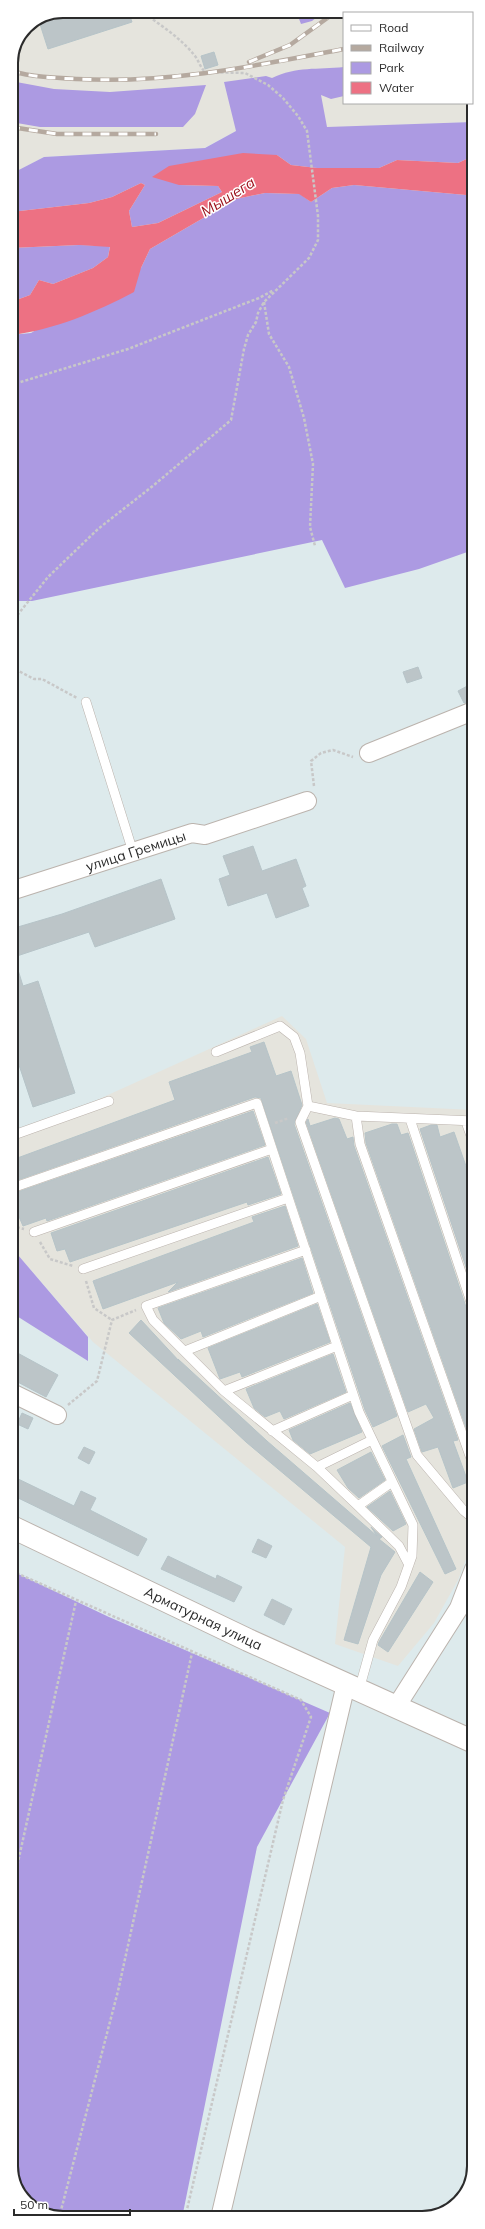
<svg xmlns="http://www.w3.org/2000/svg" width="485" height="2229" viewBox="0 0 485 2229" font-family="Mulish,sans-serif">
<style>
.industrial{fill:#e5e4dd}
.green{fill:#ac9ae2}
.water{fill:#ed7183}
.building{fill:#bcc5c8;stroke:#b6c4c8}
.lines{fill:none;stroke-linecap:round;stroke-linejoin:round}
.lane-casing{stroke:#bbb3ad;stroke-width:10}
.street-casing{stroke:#bbb3ad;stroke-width:20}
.secondary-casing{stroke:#bbb3ad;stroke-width:24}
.path{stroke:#c8c8c8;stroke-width:2.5;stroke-dasharray:3 2;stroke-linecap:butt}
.lane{stroke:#fff;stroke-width:9}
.street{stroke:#fff;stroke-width:18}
.secondary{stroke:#fff;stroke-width:22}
.rail-casing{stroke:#b5a99f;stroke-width:4.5}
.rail{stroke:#fff;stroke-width:3;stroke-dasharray:9;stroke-linecap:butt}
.labels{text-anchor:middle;stroke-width:3;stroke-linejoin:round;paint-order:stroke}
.street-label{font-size:14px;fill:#2b2b2b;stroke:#fff}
.water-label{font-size:15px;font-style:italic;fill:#9a0f19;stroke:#fff}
.rim{fill:none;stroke:#2b2b2b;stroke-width:2}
</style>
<rect width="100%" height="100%" fill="#ddeaec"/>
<path class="industrial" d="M63 11H429L432 13H344V103H472V51L473 122 236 131 204 148 44 157 11 174V63L26 26Z
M282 1016 306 1039 327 1103 474 1110V1539L458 1580 434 1623 398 1666 335 1644 345 1547 93 1342 12 1248 11 1139Z"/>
<path class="green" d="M296 11H322V13L312 21 301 24Z
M344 67V96L331 99 321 95 327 127 473 122V156L458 163 397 160 379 168H317L291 165 277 155 179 185 218 186 222 192 158 223 132 227 129 211 145 185 141 183 112 197 89 203 11 212V174L44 157 205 148 236 131 224 82 266 76 272 78C297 66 317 70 344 67Z
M11 81 54 89 110 92 206 85 195 114 183 127H40L11 122Z
M354 185 466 195 473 199V550L419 569 345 588 322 540 32 601H11V335L31 333 141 268 150 249 236 199 265 193 300 194 311 202 332 188Z
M79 245 110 246 108 257 93 268 53 284 39 280 30 295 11 302V248Z
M12 1248 88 1337V1361L12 1313Z
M12 1571 109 1617 330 1713 257 1847 182 2218H59L29 2205 12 2176Z"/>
<path class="water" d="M243 153 277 155 291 165 317 168H379L397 160 458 163 473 156V199L466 195 354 185 332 188 311 202 299 194 265 193 236 199 150 249 141 268 134 292C96 312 54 330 11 335V302L30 295 39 280 53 284 93 268 108 257 110 247 79 245 11 248V212L89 203 112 197 141 183 145 185 129 211 132 227 158 223 222 192 218 186 179 185 152 177 169 166Z"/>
<path class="building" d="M63 11H128L132 22 48 49 39 21Z
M214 52 218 65 205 69 201 56Z
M418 667 422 678 407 683 403 672Z
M473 683V701L464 703 458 691Z
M253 846 262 871 296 859 306 886 302 888 309 906 276 918 267 893 228 906 219 879 230 875 223 856Z
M161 879 175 919 95 947 89 932 14 957 23 986 38 981 75 1093 33 1107 11 1041V929L62 914Z
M264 1042 276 1076 291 1071 302 1105 294 1124 397 1416 373 1427 365 1410 261 1098 255 1097 12 1182V1160L175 1100 169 1082 252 1052 250 1047Z
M253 1111 265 1145 47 1221 46 1218 23 1226 17 1212 12 1214V1194Z
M335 1118 339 1119 347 1139 353 1137 354 1146 458 1440 453 1441 468 1482 453 1488 438 1447 422 1452 414 1429 434 1418 426 1404 408 1412 306 1122 308 1119 310 1126Z
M392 1124H397L401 1135 408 1133 468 1313 474 1317V1434L469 1436 366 1143 365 1133Z
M431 1125H437L440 1137 454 1132 474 1189V1291L420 1129Z
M268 1157 281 1194 248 1205 247 1202 70 1262 65 1249 57 1251 51 1233Z
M285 1206 298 1246 168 1292 178 1282 103 1309 93 1281 254 1222 252 1217Z
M302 1258 313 1293 203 1337 201 1331 181 1339 164 1323 158 1308Z
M317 1304 330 1342 242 1377 240 1372 220 1379 208 1348Z
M141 1320 180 1362 178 1359 267 1441 377 1536 371 1527 382 1537 379 1539 395 1552 381 1575 358 1644 344 1640 371 1547 246 1442 129 1333Z
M12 1350 58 1375 46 1397 12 1379Z
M333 1354 346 1392 284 1419 280 1411 265 1417 254 1408 246 1389Z
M350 1403 362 1432 310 1454 293 1440 289 1430Z
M22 1413 33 1418 28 1429 17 1424Z
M403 1435 411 1457 406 1459 456 1569 445 1574 382 1446Z
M84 1447 95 1452 89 1464 78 1458Z
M371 1452 385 1480 359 1498 348 1488 337 1470Z
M12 1476 74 1506 81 1491 96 1498 90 1510 147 1539 138 1556 12 1495Z
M390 1491 406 1524 393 1531 367 1507Z
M258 1539 272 1546 266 1558 252 1552Z
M168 1556 216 1579 217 1575 242 1587 234 1602 161 1569Z
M420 1572 433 1582 388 1652 378 1645 379 1642Z
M272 1599 292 1609 284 1625 264 1615Z"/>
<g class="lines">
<g class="lane-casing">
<path id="lane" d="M86 702 133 852
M216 1052 280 1026 294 1037 300 1053 308 1106 300 1122 417 1455 464 1511 474 1519
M308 1106 356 1116 474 1121
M356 1116 360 1144 470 1456 474 1461
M410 1119 474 1311
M466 1122 474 1144
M11 1136 109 1101
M12 1188 257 1103 359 1412 413 1525 412 1556 401 1587 373 1640 359 1690
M34 1232 272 1149
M306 1250 146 1306 153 1320 224 1391 317 1467 358 1506 399 1546 409 1565
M83 1269 288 1198
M185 1351 321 1296
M224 1391 337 1346
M272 1431 353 1395
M317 1467 372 1440
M358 1506 392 1482"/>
</g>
<g class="street-casing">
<g id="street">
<path d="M369 753 473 711"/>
<path id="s1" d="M11 891 192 833 205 835 307 801"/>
<path d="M12 1393 57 1415"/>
<path d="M396 1707 459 1608 474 1569"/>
<path d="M220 2218 346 1684"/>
</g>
</g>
<g class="secondary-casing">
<g id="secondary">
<path id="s2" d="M12 1527 248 1640 474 1742"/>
</g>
</g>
<path class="path" d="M264 302 269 334 289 367 304 418 313 464 310 527 315 546
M11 385 128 349 259 298 274 290
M11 623 48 577 98 529 154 485 231 420 244 349 248 335 256 322 258 313 264 302 309 258 318 240V216L307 131 298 116 283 98 268 85 245 73 205 72C200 67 199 61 195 56 181 38 159 24 141 11
M11 667 34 679H42L77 698
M314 786 311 761 321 753 333 750 353 757
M275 1123 289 1118
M12 1226 24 1229
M40 1242 50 1259 73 1266
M86 1281 94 1308 112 1320
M68 1405 97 1381 112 1320 136 1310
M12 1571 301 1700 311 1717 283 1800 185 2218
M12 1889 76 1601
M59 2218 118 1991 192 1653"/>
<use href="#lane" class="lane"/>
<use href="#street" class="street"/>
<use href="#secondary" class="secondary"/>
<g class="rail-casing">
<path id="rail" d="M249 62 290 45 337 11
M11 71C32 77 55 78 77 79 168 84 255 66 344 49
M11 127 57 134H156"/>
</g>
<use href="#rail" class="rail"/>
</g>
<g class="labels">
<g class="street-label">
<text dy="5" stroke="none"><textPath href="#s1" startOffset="131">улица Гремицы</textPath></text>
<text dy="5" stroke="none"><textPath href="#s2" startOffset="212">Арматурная улица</textPath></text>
</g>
<g class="water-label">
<text transform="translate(228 197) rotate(-32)" y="5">Мышега</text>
</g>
</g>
<path d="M0 0H485V2229H0ZM63 18H422A45 45 0 0 1 467 63V2166A45 45 0 0 1 422 2211H63A45 45 0 0 1 18 2166V63A45 45 0 0 1 63 18Z" fill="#fff" fill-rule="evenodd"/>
<path class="rim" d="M63 18H422A45 45 0 0 1 467 63V2166A45 45 0 0 1 422 2211H63A45 45 0 0 1 18 2166V63A45 45 0 0 1 63 18Z"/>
<rect x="343" y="12" width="130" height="92" fill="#ffffff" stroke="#aaaaaa"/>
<rect x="351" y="25" width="20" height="6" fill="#ffffff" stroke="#aaaaaa"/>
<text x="379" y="32" font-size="12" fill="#2b2b2b">Road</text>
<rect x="351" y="45" width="20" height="6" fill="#b5a99f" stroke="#aaaaaa"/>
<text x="379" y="52" font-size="12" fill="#2b2b2b">Railway</text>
<rect x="351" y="62" width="20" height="12" fill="#ac9ae2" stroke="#aaaaaa"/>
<text x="379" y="72" font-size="12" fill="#2b2b2b">Park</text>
<rect x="351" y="82" width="20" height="12" fill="#ed7183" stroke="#aaaaaa"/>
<text x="379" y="92" font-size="12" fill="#2b2b2b">Water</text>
<path d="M14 2209v6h116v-6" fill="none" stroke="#2b2b2b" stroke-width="2"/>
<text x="20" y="2209" font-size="12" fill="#2b2b2b" stroke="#ffffff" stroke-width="3" paint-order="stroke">50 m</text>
</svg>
